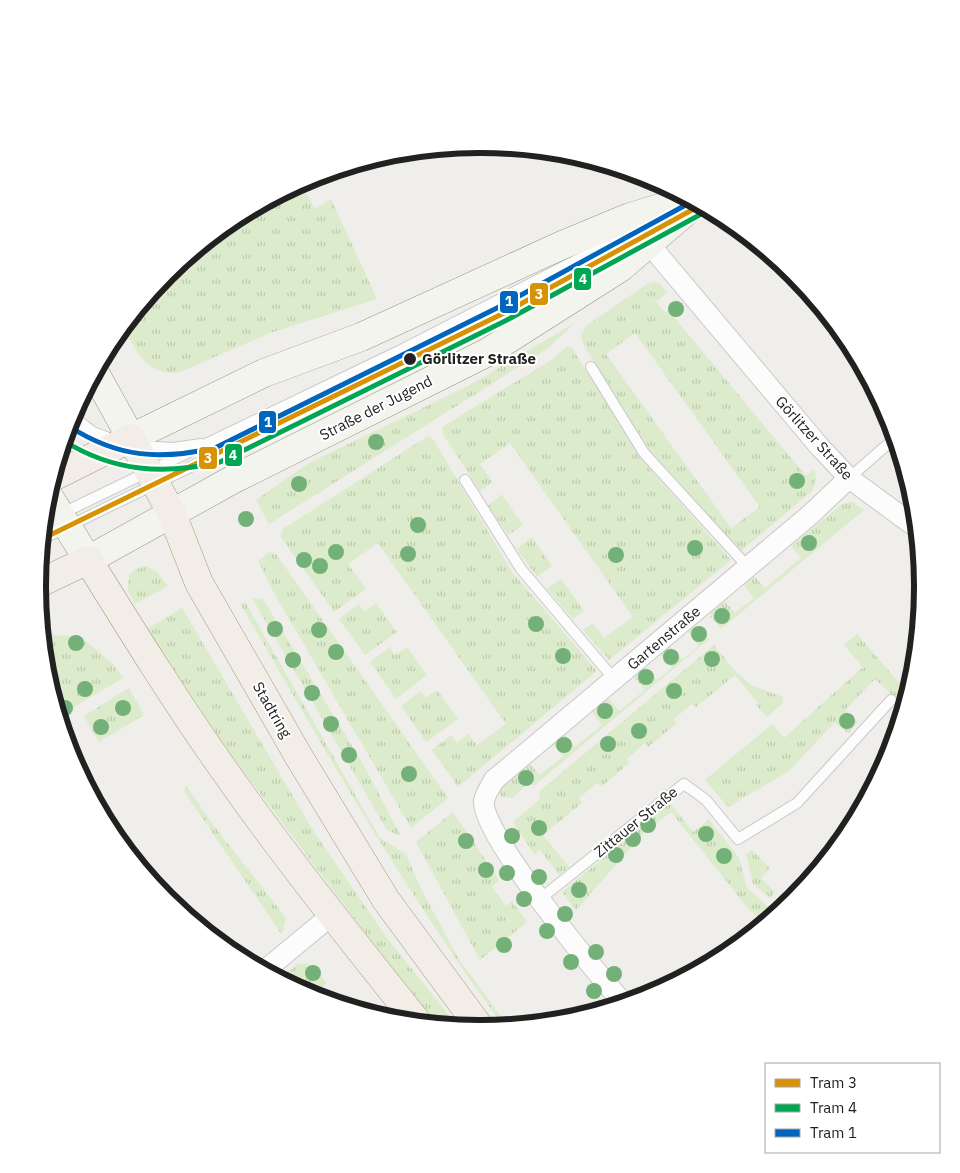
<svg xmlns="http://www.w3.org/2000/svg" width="960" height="1173" viewBox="0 0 960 1173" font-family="'IBM Plex Sans',sans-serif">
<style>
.grass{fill:url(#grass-tufts);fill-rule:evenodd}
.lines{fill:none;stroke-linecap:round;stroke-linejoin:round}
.service-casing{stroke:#c8c8c6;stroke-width:12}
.minor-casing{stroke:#c8c8c6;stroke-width:22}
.secondary-casing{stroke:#969982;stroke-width:29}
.primary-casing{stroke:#a69d86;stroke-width:29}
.service{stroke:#fdfcfc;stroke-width:10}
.minor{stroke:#fdfcfc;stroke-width:20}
.secondary{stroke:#f3f4ed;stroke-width:28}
.primary{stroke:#f2ede7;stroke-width:28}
.tram-1-casing{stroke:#fff;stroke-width:9}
.tram-2-casing{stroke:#fff;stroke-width:9}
.tram-3-casing{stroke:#fff;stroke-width:9}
.tram-1{stroke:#d79205;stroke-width:5}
.tram-2{stroke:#00a651;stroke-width:5}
.tram-3{stroke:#0065bd;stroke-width:5}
.tree{fill:#74b179}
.stop-dot{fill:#212121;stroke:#fff;stroke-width:2}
.labels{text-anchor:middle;stroke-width:4;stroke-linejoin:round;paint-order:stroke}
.stop-label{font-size:15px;font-weight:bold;fill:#212121;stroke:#fff;text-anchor:start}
.street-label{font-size:15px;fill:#212121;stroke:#fff}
.rim{fill:none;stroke:#212121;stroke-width:6}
.line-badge{stroke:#fff;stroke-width:2}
.badge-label{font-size:14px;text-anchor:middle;font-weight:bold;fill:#fff}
</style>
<defs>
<pattern id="grass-tufts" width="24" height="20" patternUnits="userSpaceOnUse" patternTransform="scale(1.25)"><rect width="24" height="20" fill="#dbebcb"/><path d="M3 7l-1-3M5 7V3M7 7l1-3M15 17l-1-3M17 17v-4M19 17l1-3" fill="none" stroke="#bcc9ae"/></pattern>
</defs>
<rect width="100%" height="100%" fill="#efeeea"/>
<path class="grass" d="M300 183 315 209 331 199 377 299 270 333 180 372C147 377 137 352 123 327L167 273 234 218Z
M654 282 660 284 667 293 656 302 665 312 668 310 806 476 814 469 816 480 812 491 741 551 650 450 583 344 581 334 587 325 647 284ZM635 333 760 507 731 528 606 354Z
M576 322 547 349 269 524 256 500 309 463 470 385Z
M567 346 572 348 639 457 731 560 609 660 583 630 593 623 604 638 633 617 510 443 480 464 493 482 480 491 443 434 442 427 553 359Z
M428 436 433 439 512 572 597 671 458 787 432 750 451 735 457 743 468 734 477 745 506 724 378 543 348 564 366 589 334 612 280 536 283 529Z
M65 437 79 447 75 452 68 454 61 451Z
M502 495 523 525 508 535 488 505Z
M853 502 864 510 721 629 711 617V612L725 601 735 613 754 598 744 585 754 576 765 588 801 558 791 546 842 504Z
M532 537 552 566 537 577 517 549Z
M269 552 276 554 448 798 411 828 275 595 258 561Z
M146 566 156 571 168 586 135 604 128 591 129 575 134 570Z
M561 579 584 611 573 619 547 589Z
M252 598 263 599 363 764 401 836 387 830Z
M245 602 380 838 406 854 420 887 458 958 508 1026 504 1027C405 892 324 749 241 605Z
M376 603 397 632 365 655 339 619 359 604 364 612Z
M182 608 314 832 387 938 458 1027 435 1025 231 755 147 629Z
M694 627 699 628 709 639 535 785 528 784 512 798 501 797 500 789 529 763 540 775 563 756 553 744 564 734 575 747 602 725 592 712 608 698 619 711 645 690 634 677 646 667 657 680 672 668 661 654 670 646 682 660 699 646 688 632Z
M42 634 81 637 113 664 123 678 62 714C47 690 45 662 42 634Z
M857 634 908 693 904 706 875 679 845 710 858 722 848 733 835 722 789 771 728 807 705 780 772 724 784 738 863 667 844 645Z
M714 645 736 672 751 685 783 697V703L767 717 756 705 758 703 735 675 696 707 692 704 674 719 677 723 648 747 645 743 627 759 629 763 601 787 597 783 579 798 582 803 543 835 569 867 559 875 540 850 534 854 513 822 539 800 540 791Z
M390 647 395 655 407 647 427 675 396 699 370 662Z
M129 688 144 715 99 742 84 716Z
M437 690 458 719 426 742 401 706 421 691 426 698Z
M186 785 211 822 286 918 282 935 184 791Z
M670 803 693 832 709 820 739 858 747 888 776 914 764 923 747 907 671 812 643 834 576 910 562 892Z
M453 812 499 880 492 887 506 906 512 901 527 922 480 960 416 842Z
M752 850 770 868 761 878 775 892 770 898 753 884 746 854Z
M305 963 312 966 327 983 312 996 280 979 297 964Z"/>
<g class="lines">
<g class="service-casing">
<path id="service" d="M591 367 644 453 748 567
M72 416 93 432 117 441
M140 446 173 448 201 444
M849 478 895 438
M465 480 521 569 614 679
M44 522 399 351 641 227
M42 539 411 360 504 313 631 244
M540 899 684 784 706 800 738 839 797 803 891 700"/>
</g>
<g class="minor-casing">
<path id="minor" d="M630 217 660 257 819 446 849 478 917 528
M264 971 333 914
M623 1003C597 973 480 833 484 801 485 794 491 786 494 780L811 514 849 478"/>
</g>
<g class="secondary-casing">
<path id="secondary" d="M95 373 131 438 264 373 361 337 560 246 630 217 689 199
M48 495 88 560 232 480 488 352 620 268 696 203"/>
</g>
<g class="primary-casing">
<path id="primary" d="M53 477 131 438 172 514 199 583 299 757 386 900 481 1029
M38 584 88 560C132 631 176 702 224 770 285 857 352 940 418 1023"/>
</g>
<use href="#service" class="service"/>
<use href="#minor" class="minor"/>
<use href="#secondary" class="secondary"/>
<use href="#primary" class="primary"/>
<g class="tram-1-casing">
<path id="tram-1" d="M42 539 504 313 701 205"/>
</g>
<g class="tram-2-casing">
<path id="tram-2" d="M64 441C114 472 164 475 220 462L507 320 705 212"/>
</g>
<g class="tram-3-casing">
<path id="tram-3" d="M70 427C119 458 160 460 215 448L501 306 693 201"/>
</g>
<use href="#tram-1" class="tram-1"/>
<use href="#tram-2" class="tram-2"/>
<use href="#tram-3" class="tram-3"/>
</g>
<g class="tree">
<circle cx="676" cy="309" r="8"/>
<circle cx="376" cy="442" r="8"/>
<circle cx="797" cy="481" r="8"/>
<circle cx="299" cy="484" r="8"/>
<circle cx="246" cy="519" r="8"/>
<circle cx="418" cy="525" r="8"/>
<circle cx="809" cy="543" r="8"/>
<circle cx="695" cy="548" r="8"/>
<circle cx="336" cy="552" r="8"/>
<circle cx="408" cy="554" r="8"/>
<circle cx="616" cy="555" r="8"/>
<circle cx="304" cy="560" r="8"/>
<circle cx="320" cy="566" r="8"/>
<circle cx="722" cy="616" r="8"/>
<circle cx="536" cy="624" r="8"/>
<circle cx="275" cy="629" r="8"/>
<circle cx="319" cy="630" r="8"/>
<circle cx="699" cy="634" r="8"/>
<circle cx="76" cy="643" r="8"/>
<circle cx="336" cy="652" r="8"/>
<circle cx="563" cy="656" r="8"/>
<circle cx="671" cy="657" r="8"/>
<circle cx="712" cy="659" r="8"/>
<circle cx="293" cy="660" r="8"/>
<circle cx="646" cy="677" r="8"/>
<circle cx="85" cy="689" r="8"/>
<circle cx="674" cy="691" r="8"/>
<circle cx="312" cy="693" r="8"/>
<circle cx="65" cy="708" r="8"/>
<circle cx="123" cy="708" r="8"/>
<circle cx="605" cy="711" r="8"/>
<circle cx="847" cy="721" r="8"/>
<circle cx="331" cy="724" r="8"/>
<circle cx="101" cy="727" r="8"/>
<circle cx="639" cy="731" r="8"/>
<circle cx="608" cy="744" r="8"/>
<circle cx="564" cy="745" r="8"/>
<circle cx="349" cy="755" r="8"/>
<circle cx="409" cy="774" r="8"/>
<circle cx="526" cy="778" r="8"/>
<circle cx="648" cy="825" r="8"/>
<circle cx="539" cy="828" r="8"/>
<circle cx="706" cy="834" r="8"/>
<circle cx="512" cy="836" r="8"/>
<circle cx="633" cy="839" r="8"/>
<circle cx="466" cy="841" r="8"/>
<circle cx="616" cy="855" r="8"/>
<circle cx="724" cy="856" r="8"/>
<circle cx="486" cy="870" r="8"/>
<circle cx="507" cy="873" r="8"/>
<circle cx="539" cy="877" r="8"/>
<circle cx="579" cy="890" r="8"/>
<circle cx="524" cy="899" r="8"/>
<circle cx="565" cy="914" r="8"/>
<circle cx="547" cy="931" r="8"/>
<circle cx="504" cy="945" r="8"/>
<circle cx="596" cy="952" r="8"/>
<circle cx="571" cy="962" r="8"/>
<circle cx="313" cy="973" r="8"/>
<circle cx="614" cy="974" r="8"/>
<circle cx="594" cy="991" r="8"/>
</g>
<circle class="stop-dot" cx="410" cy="359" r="7"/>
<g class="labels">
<g class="stop-label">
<text x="422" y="364">Görlitzer Straße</text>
</g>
<g class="street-label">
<text transform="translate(376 408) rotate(-27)" y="5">Straße der Jugend</text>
<text transform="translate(814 438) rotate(48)" y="5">Görlitzer Straße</text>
<text transform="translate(664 638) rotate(-40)" y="5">Gartenstraße</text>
<text transform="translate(272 710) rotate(60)" y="5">Stadtring</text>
<text transform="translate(636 822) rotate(-39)" y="5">Zittauer Straße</text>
</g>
</g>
<path d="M0 0H960V1173H0ZM479 153H481A433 433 0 0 1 914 586V587A433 433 0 0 1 481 1020H479A433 433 0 0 1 46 587V586A433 433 0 0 1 479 153Z" fill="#fff" fill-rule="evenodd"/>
<path class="rim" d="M479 153H481A433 433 0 0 1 914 586V587A433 433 0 0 1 481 1020H479A433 433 0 0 1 46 587V586A433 433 0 0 1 479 153Z"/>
<g class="line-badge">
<rect x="573" y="267" width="19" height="24" rx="5" fill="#00a651"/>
<rect x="529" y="282" width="20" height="24" rx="5" fill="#d79205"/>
<rect x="499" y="290" width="20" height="24" rx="5" fill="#0065bd"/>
<rect x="258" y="410" width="19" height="24" rx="5" fill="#0065bd"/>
<rect x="224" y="443" width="19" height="24" rx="5" fill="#00a651"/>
<rect x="198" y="446" width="20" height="24" rx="5" fill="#d79205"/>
</g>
<g class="badge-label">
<text x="583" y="284">4</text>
<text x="539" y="299">3</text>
<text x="509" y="306">1</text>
<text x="268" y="427">1</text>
<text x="233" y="460">4</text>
<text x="208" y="463">3</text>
</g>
<rect x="765" y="1063" width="175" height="90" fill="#ffffff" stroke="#a6a6a6"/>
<rect x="775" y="1079" width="25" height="8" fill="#d79205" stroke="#a6a6a6"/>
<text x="810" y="1088" font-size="15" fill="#212121">Tram 3</text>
<rect x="775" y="1104" width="25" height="8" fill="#00a651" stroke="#a6a6a6"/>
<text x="810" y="1113" font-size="15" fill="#212121">Tram 4</text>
<rect x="775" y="1129" width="25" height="8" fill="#0065bd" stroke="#a6a6a6"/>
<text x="810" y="1138" font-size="15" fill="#212121">Tram 1</text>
</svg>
